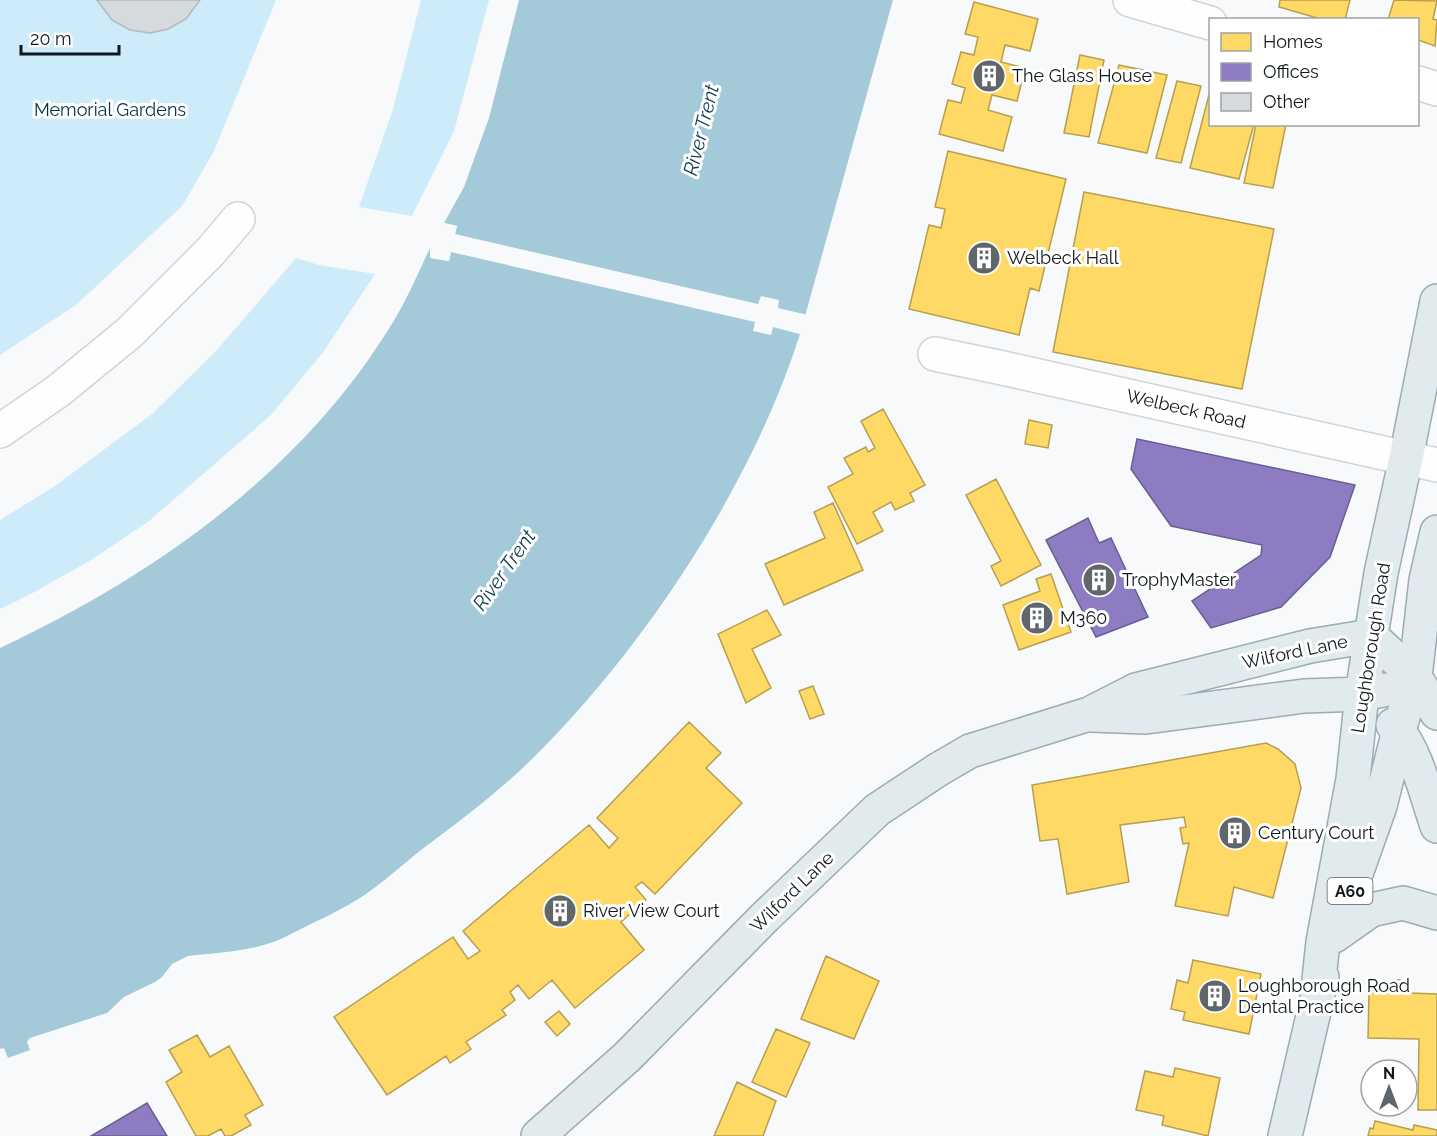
<svg xmlns="http://www.w3.org/2000/svg" width="1437" height="1136" viewBox="0 0 1437 1136" font-family="Raleway,sans-serif">
<style>
.green{fill:#ceebf9}
.water{fill:#a4c9d9}
.pier{fill:#f7f9fb}
.homes{fill:#ffd966;stroke:#b79f50;stroke-width:1.5}
.offices{fill:#8e7cc3;stroke:#685e91;stroke-width:1.5}
.building{fill:#d4dadd;stroke:#b3b8bb;stroke-width:1.5}
.lines{fill:none;stroke-linecap:round;stroke-linejoin:round}
.minor-casing{stroke:#cfd4d8;stroke-width:36}
.major-casing{stroke:#9aacb4;stroke-width:36}
.minor{stroke:#fefefe;stroke-width:33}
.major{stroke:#e1eaed;stroke-width:33}
.labels{text-anchor:middle;stroke-width:6;stroke-linejoin:round;paint-order:stroke}
.shield{fill:#fff;stroke:#565d5f;stroke-width:1.5}
.shield-label{font-size:16px;font-weight:bold;fill:#0e171b}
.poi-label{font-size:18px;fill:#0e171b;stroke:#fff;text-anchor:start}
.park-label{font-size:18px;fill:#013243;stroke:#fff}
.street-label{font-size:18px;fill:#0e171b;stroke:#fff}
.water-label{font-size:20px;font-style:italic;fill:#103d4f;stroke:#fff}
</style>
<rect width="100%" height="100%" fill="#f7f9fb"/>
<path class="green" d="M0 0H276L214 151 182 206 76 305 0 355Z
M421 0H489L454 131 412 216 359 207 393 109Z
M296 258 319 265 375 274 324 351 271 415 149 521 91 560 29 595 0 609V520L55 486 152 414 217 350Z"/>
<path class="water" d="M519 0H893L800 334C752 485 646 646 534 757 499 792 460 821 421 850 397 869 374 891 348 905 333 914 318 920 303 928 292 933 281 940 270 943 244 952 215 953 188 956L172 964 162 977 155 982 124 997 107 1013 30 1038 27 1042 30 1050 8 1058 4 1048 0 1049V648C156 575 307 468 396 317 409 295 419 271 430 248L431 258 449 261 457 226 444 223 464 187 489 118Z"/>
<path class="pier" d="M444 223 457 226 455 234 758 304 761 296 779 300 778 308 808 315 803 335 773 327 771 335 753 331 755 322 451 252 449 261 430 258V249H427L430 245 433 247V255L446 257 453 228 442 226Z"/>
<path class="homes" d="M1280 0H1350L1345 20H1324L1279 7Z
M1394 0 1437 1 1433 19 1437 20 1435 46 1418 40V20H1388Z
M974 2 1038 19 1030 51 1005 45 1001 62 1025 68 1017 101 992 95 988 110 1012 117 1003 151 939 134 948 100 961 103 965 88 952 84 961 52 974 55 978 37 965 34Z
M1080 55 1104 60 1089 137 1064 133Z
M1119 65 1167 75 1147 153 1098 143Z
M1177 81 1201 86 1181 163 1156 158Z
M1210 91V124H1254L1239 179 1190 168Z
M1256 124H1286L1273 188 1244 183Z
M948 151 1066 179 1039 291 1030 288 1019 335 909 309 929 225 941 228 945 209 935 207Z
M1084 192 1274 229 1242 389 1053 352Z
M883 409 925 485 910 493 914 501 895 510 891 502 873 512 883 531 857 544 828 487 853 474 844 458 866 447 868 452 875 448 861 421Z
M1029 420 1052 425 1048 448 1025 444Z
M996 479 1041 565 1001 586 991 566 1001 561 966 495Z
M833 503 863 570 784 605 765 564 825 538 814 512Z
M1051 574 1071 632 1019 650 1003 605 1040 591 1036 579Z
M767 610 781 635 752 649 771 688 746 703 718 634Z
M813 686 824 714 810 719 799 691Z
M689 722 721 753 706 768 742 803 655 894 642 882 635 887 646 900 621 922 644 950 575 1008 552 980 529 999 518 985 510 992 515 1000 502 1010 506 1015 466 1042 471 1049 450 1063 446 1056 387 1095 334 1017 453 937 468 959 480 951 463 931 589 825 609 848 618 838 597 818Z
M1266 743 1278 749 1295 764 1301 788 1273 898 1234 887 1228 916 1175 906 1189 843 1183 844 1180 828 1186 827 1184 817 1120 825 1129 882 1067 894 1058 839 1040 841 1032 785Z
M826 956 879 981 854 1039 801 1019Z
M1193 960 1261 974 1249 1034 1183 1020 1185 1012 1171 1009 1177 980 1188 983Z
M1395 980H1410V993L1437 994V1110H1418L1419 1039 1368 1038 1369 993H1395Z
M559 1011 570 1024 557 1036 545 1022Z
M776 1029 810 1043 786 1097 752 1082Z
M197 1035 210 1057 229 1046 263 1105 245 1115 251 1125 231 1136H225L221 1129 208 1136H196L166 1082 182 1072 169 1050Z
M1175 1068 1220 1078 1208 1136 1162 1125 1164 1116 1136 1110 1145 1071 1173 1077Z
M737 1082 776 1101 763 1136H714Z
M1375 1121 1413 1130 1414 1125 1437 1130V1136H1368L1370 1128 1373 1129Z"/>
<path class="offices" d="M1137 439 1355 485 1330 557 1281 607 1211 628 1192 601 1261 555 1262 545 1171 526 1131 469Z
M1088 518 1099 543 1111 538 1148 617 1096 637 1046 540Z
M147 1103 167 1136H91Z"/>
<path class="building" d="M97 0H200L186 19 168 29 150 33 130 30 112 20Z"/>
<g class="lines">
<g class="minor-casing">
<path id="minor" d="M1130 0 1210 23
M1418 83 1437 89
M935 354 998 367 1437 465
M0 431 58 391 129 333 211 251 238 219"/>
</g>
<g class="major-casing">
<path id="major" d="M1371 636 1415 677 1437 713
M1091 715 1146 717 1304 696 1362 694 1383 690
M1393 725C1415 746 1427 797 1437 826
M1347 899 1380 806 1399 730 1415 677 1426 580 1437 532
M1334 936 1371 910 1403 903 1437 913
M1317 998 1323 942 1353 779 1362 694 1381 573 1406 458 1437 301
M538 1136 627 1057 765 917 877 810 939 769 970 751 1089 714 1136 690 1310 646 1371 636
M1285 1136 1322 977"/>
</g>
<use href="#minor" class="minor"/>
<use href="#major" class="major"/>
</g>
<defs>
<g id="building-disc" transform="scale(1.725)"><circle r="9.5" fill="#606669" stroke="#fff"/><path d="M-4-6H4V6H1V3H-1V6H-4ZM-2.5-4.3h1.7v1.8h-1.7ZM.8-4.3h1.7v1.8H.8ZM-2.5-1h1.7V.8h-1.7ZM.8-1h1.7V.8H.8Z" fill="#fff"/></g>
</defs>
<g fill-rule="evenodd">
<use href="#building-disc" x="989" y="76"/>
<use href="#building-disc" x="984" y="258"/>
<use href="#building-disc" x="1099" y="580"/>
<use href="#building-disc" x="1037" y="618"/>
<use href="#building-disc" x="1235" y="833"/>
<use href="#building-disc" x="560" y="911"/>
<use href="#building-disc" x="1215" y="996"/>
</g>
<g class="labels">
<rect class="shield" x="1327.5" y="878" width="45" height="26" rx="4.5"/>
<g class="shield-label">
<text x="1350" y="897">A60</text>
</g>
<g class="poi-label">
<text x="1012" y="82">The Glass House</text>
<text x="1007" y="264">Welbeck Hall</text>
<text x="1122" y="586">TrophyMaster</text>
<text x="1060" y="624">M360</text>
<text x="1258" y="839">Century Court</text>
<text x="583" y="917">River View Court</text>
<text x="1238" y="992">Loughborough Road<tspan x="1238" dy="21">Dental Practice</tspan></text>
</g>
<g class="park-label">
<text x="110" y="116">Memorial Gardens</text>
</g>
<g class="street-label">
<text transform="translate(1186 409) rotate(13)" y="6">Welbeck Road</text>
<text transform="translate(1371 648) rotate(-81)" y="6">Loughborough Road</text>
<text transform="translate(1295 652) rotate(-12)" y="6">Wilford Lane</text>
<text transform="translate(792 892) rotate(-44)" y="6">Wilford Lane</text>
</g>
<g class="water-label">
<text transform="translate(701 130) rotate(-76)" y="7">River Trent</text>
<text transform="translate(504 570) rotate(-55)" y="7">River Trent</text>
</g>
</g>
<rect x="1209" y="18" width="210" height="108" fill="#ffffff" stroke="#9fa2a4" stroke-width="1.5"/>
<rect x="1221" y="33" width="30" height="18" fill="#ffd966" stroke="#9fa2a4" stroke-width="1.5"/>
<text x="1263" y="48" font-size="18" fill="#0e171b">Homes</text>
<rect x="1221" y="63" width="30" height="18" fill="#8e7cc3" stroke="#9fa2a4" stroke-width="1.5"/>
<text x="1263" y="78" font-size="18" fill="#0e171b">Offices</text>
<rect x="1221" y="93" width="30" height="18" fill="#d4dadd" stroke="#9fa2a4" stroke-width="1.5"/>
<text x="1263" y="108" font-size="18" fill="#0e171b">Other</text>
<g transform="translate(1389 1088)"><circle r="28" fill="#ffffff" stroke="#9fa2a4" stroke-width="1.5"/>
<path d="M0-4.5L10 22L0 15L-10 22Z" fill="#606669"/>
<text y="-9" font-size="16" font-weight="bold" text-anchor="middle" fill="#0e171b">N</text>
</g>
<path d="M21 45v9h98v-9" fill="none" stroke="#0e171b" stroke-width="3"/>
<text x="30" y="45" font-size="18" fill="#0e171b" stroke="#ffffff" stroke-width="4.5" paint-order="stroke">20 m</text>
</svg>
